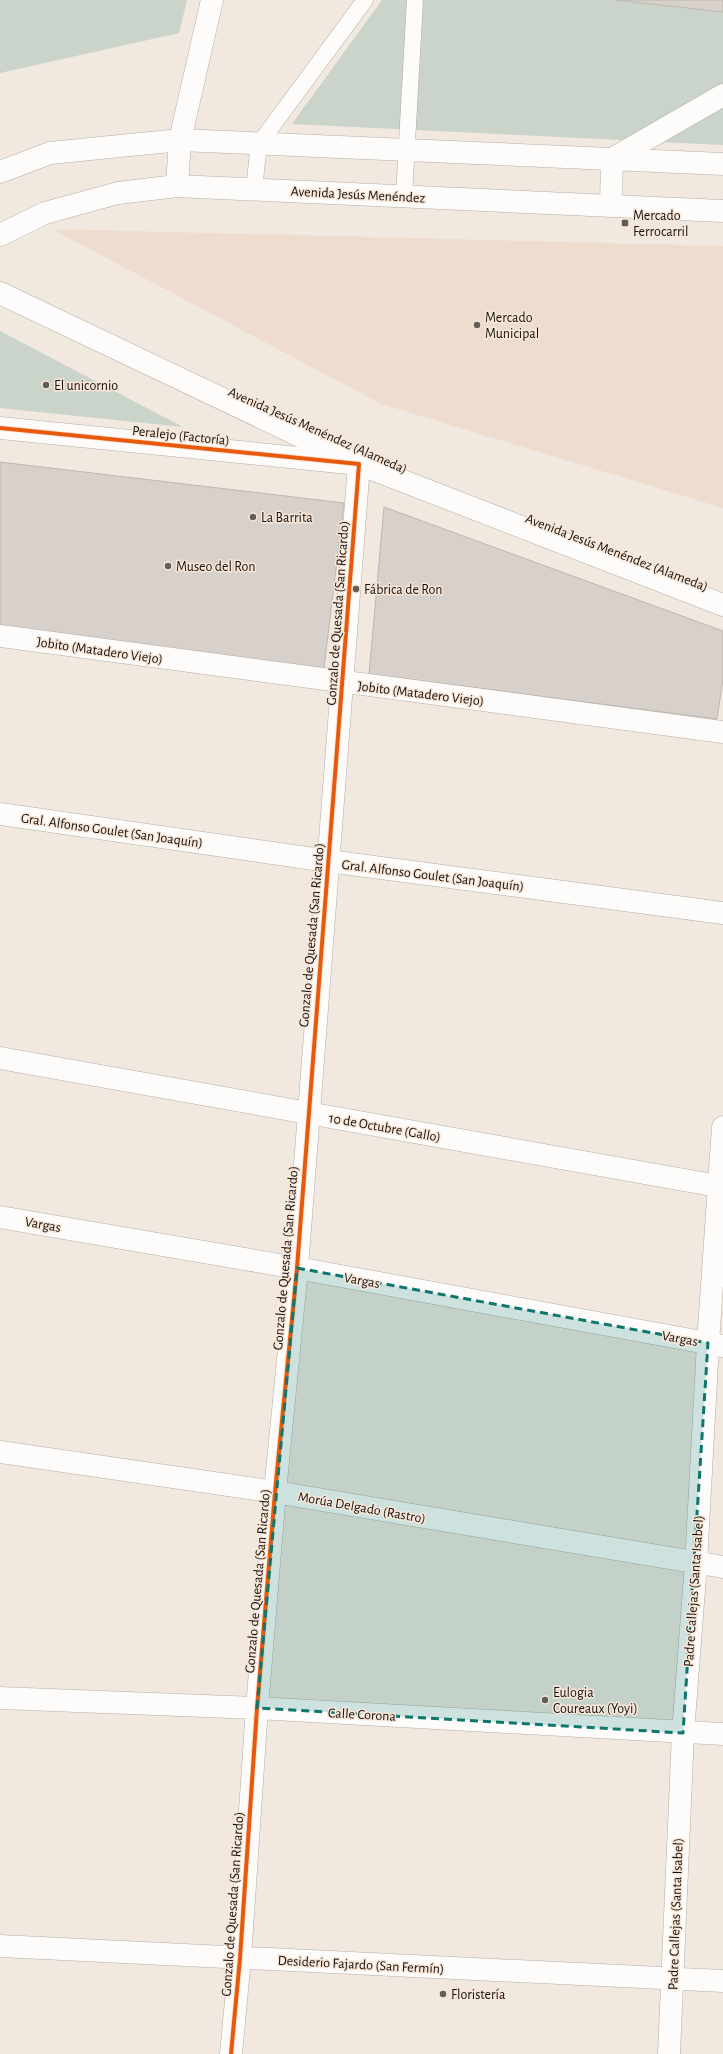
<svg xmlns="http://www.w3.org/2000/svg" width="723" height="2054" viewBox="0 0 723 2054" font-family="'Alegreya Sans',sans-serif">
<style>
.built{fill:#eeddcf}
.green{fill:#cad4ca}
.building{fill:#d8d1cb;stroke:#beb7b1}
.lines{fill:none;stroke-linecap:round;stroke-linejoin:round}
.lane-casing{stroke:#b3ada6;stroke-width:17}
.street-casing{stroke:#b3ada6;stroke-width:23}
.secondary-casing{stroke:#b3ada6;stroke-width:23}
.primary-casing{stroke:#b3ada6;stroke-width:23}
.lane{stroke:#fdfcfa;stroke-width:16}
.street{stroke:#fdfcfa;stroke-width:22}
.secondary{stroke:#fdfcfa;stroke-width:22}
.primary{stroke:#fdfcfa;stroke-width:22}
.cycleway-casing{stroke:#f8e7d9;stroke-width:6}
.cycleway{stroke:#e8590c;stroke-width:4}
.marked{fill:#0f766e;fill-opacity:0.2;stroke:#0f766e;stroke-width:3;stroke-dasharray:8 5;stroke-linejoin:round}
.poi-dot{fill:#635d57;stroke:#f8e7d9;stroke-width:1.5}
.labels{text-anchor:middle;stroke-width:3;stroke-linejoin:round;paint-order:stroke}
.street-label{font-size:14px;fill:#17120d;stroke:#f8e7d9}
.poi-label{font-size:14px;fill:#17120d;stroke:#f8e7d9;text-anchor:start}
</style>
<rect width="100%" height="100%" fill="#f1e8e0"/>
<path class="built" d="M52 229 723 246V508L381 404Z"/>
<path class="green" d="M0 0H187L179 33 0 73Z
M382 0H616L723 12V145L292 124Z
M0 331 183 427 0 408Z"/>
<path class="building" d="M616 0H723V12Z
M0 462 344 503 324 668 0 629Z
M384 507 723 631V679L717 719 369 674Z"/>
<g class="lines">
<g class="lane-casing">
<path id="lane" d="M254 189 259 144 365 0
M404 196 415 0"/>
</g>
<g class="street-casing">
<path id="street" d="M612 159 723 95
M177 186 180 140 212 0
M0 428 359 464 297 1268 275 1492 257 1708 240 1958 231 2054
M0 636 723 732
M0 814 328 861 723 913
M0 1058 723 1187
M0 1217 297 1268 723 1346
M0 1452 275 1492 723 1567
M0 1698 257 1708 723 1734
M0 1946 723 1981
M669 2054 683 1733 696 1563 708 1343 723 1127"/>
</g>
<g class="secondary-casing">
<path id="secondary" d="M0 293 359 464 723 605"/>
</g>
<g class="primary-casing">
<path id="primary" d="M0 172 50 153 180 140 723 164
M611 205 612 159
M0 235 45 213 118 193 177 186 723 211"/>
</g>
<use href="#lane" class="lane"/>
<use href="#street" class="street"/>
<use href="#secondary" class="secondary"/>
<use href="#primary" class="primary"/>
<g class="cycleway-casing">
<path id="cycleway" d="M0 428 359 464 297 1268 275 1492 257 1708 240 1958 231 2054"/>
</g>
<use href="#cycleway" class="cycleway"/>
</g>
<path class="marked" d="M297 1268 708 1343 683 1733 257 1708Z"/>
<g class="poi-dot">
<rect x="621" y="219" width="8" height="8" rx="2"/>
<circle cx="477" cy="325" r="4"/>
<circle cx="46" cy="385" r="4"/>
<circle cx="253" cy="517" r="4"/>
<circle cx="168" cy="566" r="4"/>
<circle cx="356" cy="589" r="4"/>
<circle cx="545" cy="1700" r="4"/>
<circle cx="443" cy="1994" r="4"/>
</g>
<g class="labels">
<g class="street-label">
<text transform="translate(358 194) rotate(3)" y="5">Avenida Jesús Menéndez</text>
<text transform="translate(318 430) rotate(24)" y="5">Avenida Jesús Menéndez (Alameda)</text>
<text transform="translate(181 435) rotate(6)" y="5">Peralejo (Factoría)</text>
<text transform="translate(617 552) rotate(21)" y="5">Avenida Jesús Menéndez (Alameda)</text>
<text transform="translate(337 613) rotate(-86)" y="5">Gonzalo de Quesada (San Ricardo)</text>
<text transform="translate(100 650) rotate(8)" y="5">Jobito (Matadero Viejo)</text>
<text transform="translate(421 693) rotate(7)" y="5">Jobito (Matadero Viejo)</text>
<text transform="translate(112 830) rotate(8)" y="5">Gral. Alfonso Goulet (San Joaquín)</text>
<text transform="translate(433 875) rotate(7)" y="5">Gral. Alfonso Goulet (San Joaquín)</text>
<text transform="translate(311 935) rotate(-85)" y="5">Gonzalo de Quesada (San Ricardo)</text>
<text transform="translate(385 1127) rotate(10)" y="5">10 de Octubre (Gallo)</text>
<text transform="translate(43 1224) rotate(10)" y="5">Vargas</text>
<text transform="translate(285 1258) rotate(-85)" y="5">Gonzalo de Quesada (San Ricardo)</text>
<text transform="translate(362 1280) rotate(10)" y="5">Vargas</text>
<text transform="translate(680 1338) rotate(10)" y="5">Vargas</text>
<text transform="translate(362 1507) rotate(10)" y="5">Morúa Delgado (Rastro)</text>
<text transform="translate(257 1581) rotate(-85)" y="5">Gonzalo de Quesada (San Ricardo)</text>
<text transform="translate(693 1591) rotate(-86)" y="5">Padre Callejas (Santa Isabel)</text>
<text transform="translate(362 1714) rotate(3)" y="5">Calle Corona</text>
<text transform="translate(232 1904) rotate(-86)" y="5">Gonzalo de Quesada (San Ricardo)</text>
<text transform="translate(675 1914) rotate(-88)" y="5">Padre Callejas (Santa Isabel)</text>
<text transform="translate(361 1964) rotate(3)" y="5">Desiderio Fajardo (San Fermín)</text>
</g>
<g class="poi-label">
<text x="633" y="220">Mercado<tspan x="633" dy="16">Ferrocarril</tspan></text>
<text x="485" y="322">Mercado<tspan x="485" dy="16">Municipal</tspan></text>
<text x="54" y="390">El unicornio</text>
<text x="261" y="522">La Barrita</text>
<text x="176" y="571">Museo del Ron</text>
<text x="364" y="594">Fábrica de Ron</text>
<text x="553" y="1697">Eulogia<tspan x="553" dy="16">Coureaux (Yoyi)</tspan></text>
<text x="451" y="1999">Floristería</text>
</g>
</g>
</svg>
